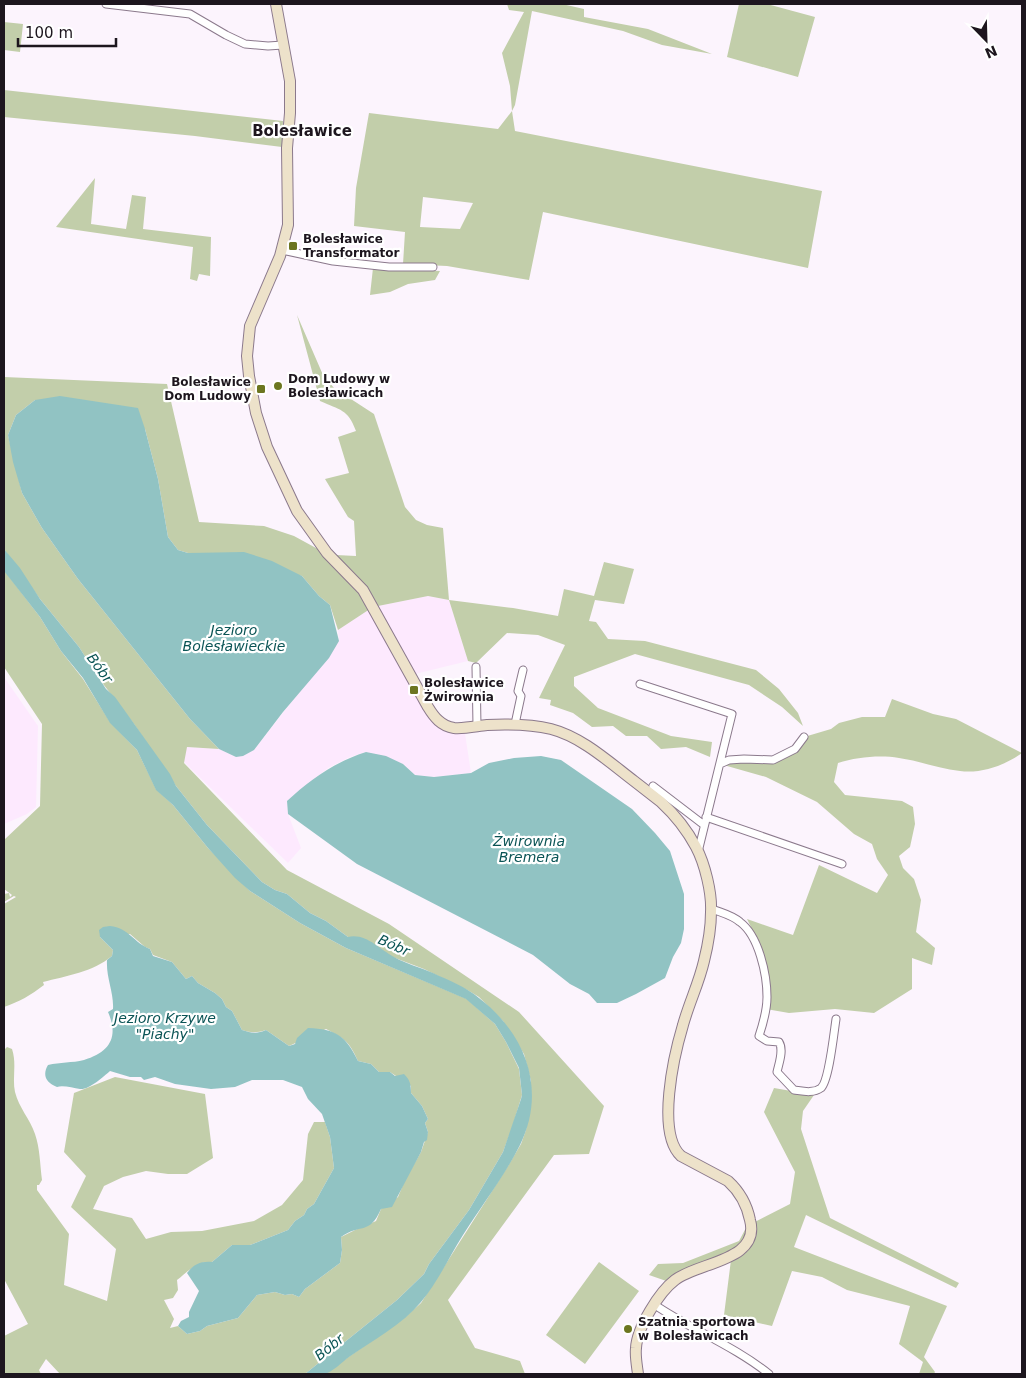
<svg xmlns="http://www.w3.org/2000/svg" width="1026" height="1378" viewBox="0 0 1026 1378" font-family="'DejaVu Sans',sans-serif">
<style>
.built{fill:#fde9fe}
.green{fill:#c2ceaa;fill-rule:evenodd}
.water{fill:#91c3c3}
.lines{fill:none;stroke-linecap:round;stroke-linejoin:round}
.street-casing{stroke:#8b798c;stroke-width:9}
.secondary-casing{stroke:#8b798c;stroke-width:12}
.street{stroke:#fff;stroke-width:7}
.secondary{stroke:#ede2ca;stroke-width:10}
.poi-dot{fill:#6c7620;stroke:#fff;stroke-width:2}
.labels{text-anchor:middle;stroke-width:4.5;stroke-linejoin:round;paint-order:stroke}
.poi-label{font-size:12px;font-weight:bold;fill:#1d161e;stroke:#fff;text-anchor:start}
.water-label{font-size:14px;font-style:italic;fill:#0a5455;stroke:#fff}
.quarter-label{font-size:15px;font-weight:bold;fill:#1d161e;stroke:#fff}
</style>
<rect width="100%" height="100%" fill="#fcf4fd"/>
<path class="built" d="M428 596 449 600 468 661 411 675 439 721 464 727 471 773 434 777 415 775 403 764 366 752 350 757 328 768 287 801 288 814 301 848 288 863 184 762 186 747 219 749 236 757 254 750 339 641 338 630 373 607Z
M4 677 38 726 36 807 27 814 4 824Z"/>
<path class="green" d="M507 4H562L584 9V17L648 29 712 54 662 45 623 31 532 11 515 105 512 111 515 131 822 191 808 268 543 212 529 280 447 266 403 264 405 232 354 226 356 188 369 113 498 129 512 111 510 86 502 53 524 12 509 10ZM423 197 473 203 460 229 420 227Z
M739 4H767L815 17 798 77 727 57Z
M4 22 23 24 20 52 4 50Z
M4 90 283 121 282 147 195 136 4 117Z
M95 178 91 224 126 229 132 195 146 197 143 229 211 237 210 276 199 274 197 281 190 279 193 247 56 227Z
M373 268 440 271 435 280 408 284 390 292 370 295Z
M297 315 323 375 334 388 374 414 405 507 416 520 427 525 443 528 449 600 513 608 558 616 564 589 594 596 604 562 634 569 624 604 595 600 589 621 596 622 608 639 645 641 756 670 779 689 798 713 803 726 782 707 749 685 635 654 574 677V686L598 708 671 736 712 742 710 757 686 747 661 749 647 736H626L613 726 592 727 573 713 550 705 551 700 539 698 565 645 538 635 507 633 476 663 468 661 449 600 428 596 373 607 338 630 330 605 319 596 302 576 205 553H188L178 550 168 537 158 479 145 429 35 400 16 415 8 435 22 493 42 528 78 579 190 719 219 749 187 747 184 763 287 870 389 924 519 1012 604 1106 589 1154 554 1155 448 1300 475 1348 520 1361 525 1374H324L403 1319 421 1303 508 1166 521 1144 526 1130 531 1081 524 1054 503 1021 479 997 469 991 424 969 395 958 348 937 326 921 310 913 287 894 275 890 262 882 207 825 176 786 134 724 100 680 79 647 40 599 4 549V377L167 384 199 522 264 526 294 536 316 548 336 555 356 556 354 521 348 517 325 479 349 473 338 437 356 431C348 409 340 410 320 401Z
M4 570 40 617 61 651 83 679 110 722 137 750 156 789 173 805 208 848 250 891 300 923 346 948 467 999 495 1024 506 1042 519 1069 522 1095 512 1128 503 1152 469 1210 429 1264 424 1274 397 1300 305 1374H60L46 1359 39 1370 41 1374H4V1336L28 1324 4 1279V1050L7 1047 12 1049C17 1064 12 1078 15 1092 19 1108 30 1119 35 1134 40 1148 40 1165 42 1180L39 1185H37V1190L69 1234 64 1285 107 1301 116 1249 71 1207 86 1176 64 1152 74 1093 115 1077 205 1094 213 1158 187 1174H168L146 1171 123 1177 104 1186 93 1209 132 1218 146 1239 171 1232 202 1231 254 1221 282 1205 303 1180 308 1134 314 1122H325L330 1137 334 1168 314 1204 307 1209 304 1215 295 1221 288 1230 250 1245H232L212 1262C196 1261 189 1271 177 1280L178 1290 173 1298 164 1300 174 1319 170 1328 178 1326 187 1334 200 1331 207 1326 238 1318 257 1295 275 1292 285 1295 292 1294 299 1297 305 1289 340 1263 342 1250 341 1237 355 1230 376 1221 381 1209 398 1197 405 1180 421 1152 428 1132 425 1123 428 1119 422 1106 411 1093V1086L390 1072H379L371 1064 358 1061C349 1041 345 1039 326 1029L289 1046 266 1030C257 1033 251 1033 242 1030L232 1011 226 1007 222 999 215 993 198 983 192 976 186 979 172 962 153 955 150 949 145 947 130 934 100 937 113 950 112 956C93 972 66 976 43 982L44 985C31 995 19 1002 4 1007V904L16 897 14 896 4 902V894L9 893 10 897 12 895 4 889V840L40 806 42 724 4 667Z
M892 699 933 714 956 719 1022 753C1006 765 981 774 960 771 940 769 920 761 899 758 880 755 857 757 838 763L834 782 845 795 902 801 913 807 915 824 910 847 899 856 903 868 914 879 921 900 916 932 935 948 932 965 912 958V989L874 1013 835 1009 789 1013 766 1009C764 977 762 947 747 919L793 935 819 865 877 893 888 875 877 859 872 844 854 834 817 802 766 777 720 764 780 757 804 737 831 729 839 723 862 717H885Z
M774 1088 814 1095 803 1111 801 1129 830 1218 959 1283 956 1288 806 1215 794 1247 947 1306 924 1357 935 1372 934 1374H919L923 1362 899 1344 910 1306 847 1290 822 1277 792 1271 772 1326 724 1315 731 1260 672 1283 649 1275 658 1264 683 1263 739 1241 747 1226 790 1204 795 1172 764 1112Z
M599 1262 639 1291 585 1364 546 1335Z"/>
<path class="water" d="M60 396 138 408 145 429 158 479 168 537 178 550 188 553 244 552 272 561 302 576 319 596 330 605 339 641 329 658 283 712 254 750 243 756 236 757 219 749 190 719 78 579 42 528 22 493 13 462 8 435 16 415 35 400Z
M4 549 20 568 40 599 79 647 106 689 115 697 170 774 176 786 207 825 262 882 275 890 287 894 310 913 326 921 348 937C366 933 379 949 394 957 406 964 420 967 433 973 448 980 466 987 479 998 526 1034 547 1090 520 1145 504 1177 482 1205 463 1235 449 1257 438 1282 421 1302 402 1325 373 1340 349 1357 342 1362 333 1372 324 1374 319 1376 311 1374 305 1374L397 1300 424 1274 429 1264 469 1210 503 1152 521 1099 522 1095 519 1068 506 1042 495 1024 466 999 346 948 300 923 250 891 235 878 208 848 173 805 156 790 137 750 110 723 83 678 61 651 40 617 4 571Z
M366 752 386 756 403 764 415 775 434 777 471 773 489 763 514 758 541 756 561 760 632 809 655 833 670 851 684 894V929L681 943 673 957 665 978 636 994 617 1003H597L589 994 570 984 533 955 357 864 288 814 287 801C311 779 335 762 366 752Z
M110 926C129 928 134 943 150 949L153 956 172 962 186 979 192 976 198 983 215 993 222 999 226 1007 232 1011 242 1030C251 1033 257 1034 266 1030L289 1046 295 1044 297 1038 308 1028C336 1029 346 1036 358 1061L371 1064 379 1072H390L395 1076 404 1074C410 1080 411 1084 411 1093L422 1106 428 1119 425 1123 428 1132 427 1140 424 1142 421 1152 392 1207 381 1209C369 1236 360 1223 341 1237L342 1250 340 1263 305 1289 299 1297 292 1294 285 1295 275 1292 257 1295 238 1318 207 1326 200 1331 187 1334 178 1326 181 1321 189 1317V1312L199 1291 187 1273C194 1264 201 1261 212 1262L232 1245H250L288 1230 295 1221 304 1215 307 1209 314 1204 334 1168 330 1137 322 1114 308 1099 302 1087 283 1080H252L235 1087 211 1089 175 1084 155 1077 144 1080 141 1077H130L110 1071C103 1077 89 1090 80 1089 73 1088 63 1085 57 1087 46 1083 42 1075 48 1065 60 1062 72 1063 84 1060 110 1052 119 1037 108 1012L113 1009C114 992 106 978 107 960L112 956 113 950 100 937 99 930 103 927Z"/>
<g class="lines">
<g class="street-casing">
<path id="street" d="M106 4 190 14 226 35 245 44 268 46 283 45
M282 250 333 261 389 267H433
M476 667 477 726
M640 684 732 714 698 852
M515 724 521 696 518 691 523 670
M720 764 729 760 744 759 773 760 795 749 804 737
M653 786 704 825
M706 817 842 864
M712 909C722 913 732 915 740 922 759 936 767 975 767 997 767 1010 763 1024 759 1036L767 1041 779 1042C784 1050 779 1063 777 1072L794 1090C802 1091 813 1094 821 1088 829 1081 834 1032 836 1019
M655 1305C692 1330 734 1346 769 1374"/>
</g>
<g class="secondary-casing">
<path id="secondary" d="M276 4 290 81V113L287 148 288 225 280 256 250 326 247 356 249 376 256 413 267 447 297 511 327 553 363 590 428 707C434 717 441 726 454 728 464 729 477 726 487 725 509 724 530 724 551 729 582 737 609 762 634 781 643 788 652 795 661 802 674 814 687 830 696 847 705 864 712 893 711 912 711 928 708 945 704 961 699 983 689 1003 683 1025 674 1055 656 1133 681 1156L728 1181C739 1191 747 1205 750 1220 761 1261 698 1262 675 1280 659 1292 637 1328 636 1348 635 1356 637 1366 638 1374"/>
</g>
<use href="#street" class="street"/>
<use href="#secondary" class="secondary"/>
</g>
<g class="poi-dot">
<rect x="288" y="241" width="10" height="10" rx="2.5"/>
<circle cx="278" cy="386" r="5"/>
<rect x="256" y="384" width="10" height="10" rx="2.5"/>
<rect x="409" y="685" width="10" height="10" rx="2.5"/>
<circle cx="628" cy="1329" r="5"/>
</g>
<g class="labels">
<g class="poi-label">
<text x="303" y="243">Bolesławice<tspan x="303" dy="14">Transformator</tspan></text>
<text x="288" y="383">Dom Ludowy w<tspan x="288" dy="14">Bolesławicach</tspan></text>
<text x="251" y="386" text-anchor="end">Bolesławice<tspan x="251" dy="14">Dom Ludowy</tspan></text>
<text x="424" y="687">Bolesławice<tspan x="424" dy="14">Żwirownia</tspan></text>
<text x="638" y="1326">Szatnia sportowa<tspan x="638" dy="14">w Bolesławicach</tspan></text>
</g>
<g class="water-label">
<text x="234" y="635">Jezioro<tspan x="234" dy="16">Bolesławieckie</tspan></text>
<text transform="translate(100 668) rotate(54)" y="5">Bóbr</text>
<text x="529" y="846">Żwirownia<tspan x="529" dy="16">Bremera</tspan></text>
<text transform="translate(394 945) rotate(24)" y="5">Bóbr</text>
<text x="165" y="1023">Jezioro Krzywe<tspan x="165" dy="16">"Piachy"</tspan></text>
<text transform="translate(329 1347) rotate(-39)" y="5">Bóbr</text>
</g>
<g class="quarter-label">
<text x="302" y="136">Bolesławice</text>
</g>
</g>
<rect width="1026" height="1378" fill="none" stroke="#1d161e" stroke-width="10"/>
<g transform="translate(986 40) rotate(157)" stroke="#ffffff" stroke-width="4" paint-order="stroke">
<path d="M0-4L9 19L0 12L-9 19Z" fill="#1d161e"/>
<text y="-8" font-size="14" font-weight="bold" text-anchor="middle" fill="#1d161e">N</text>
</g>
<path d="M18 38v8h98v-8" fill="none" stroke="#1d161e" stroke-width="2.5"/>
<text x="25" y="38" font-size="15" fill="#1d161e" stroke="#ffffff" stroke-width="4" paint-order="stroke">100 m</text>
</svg>
